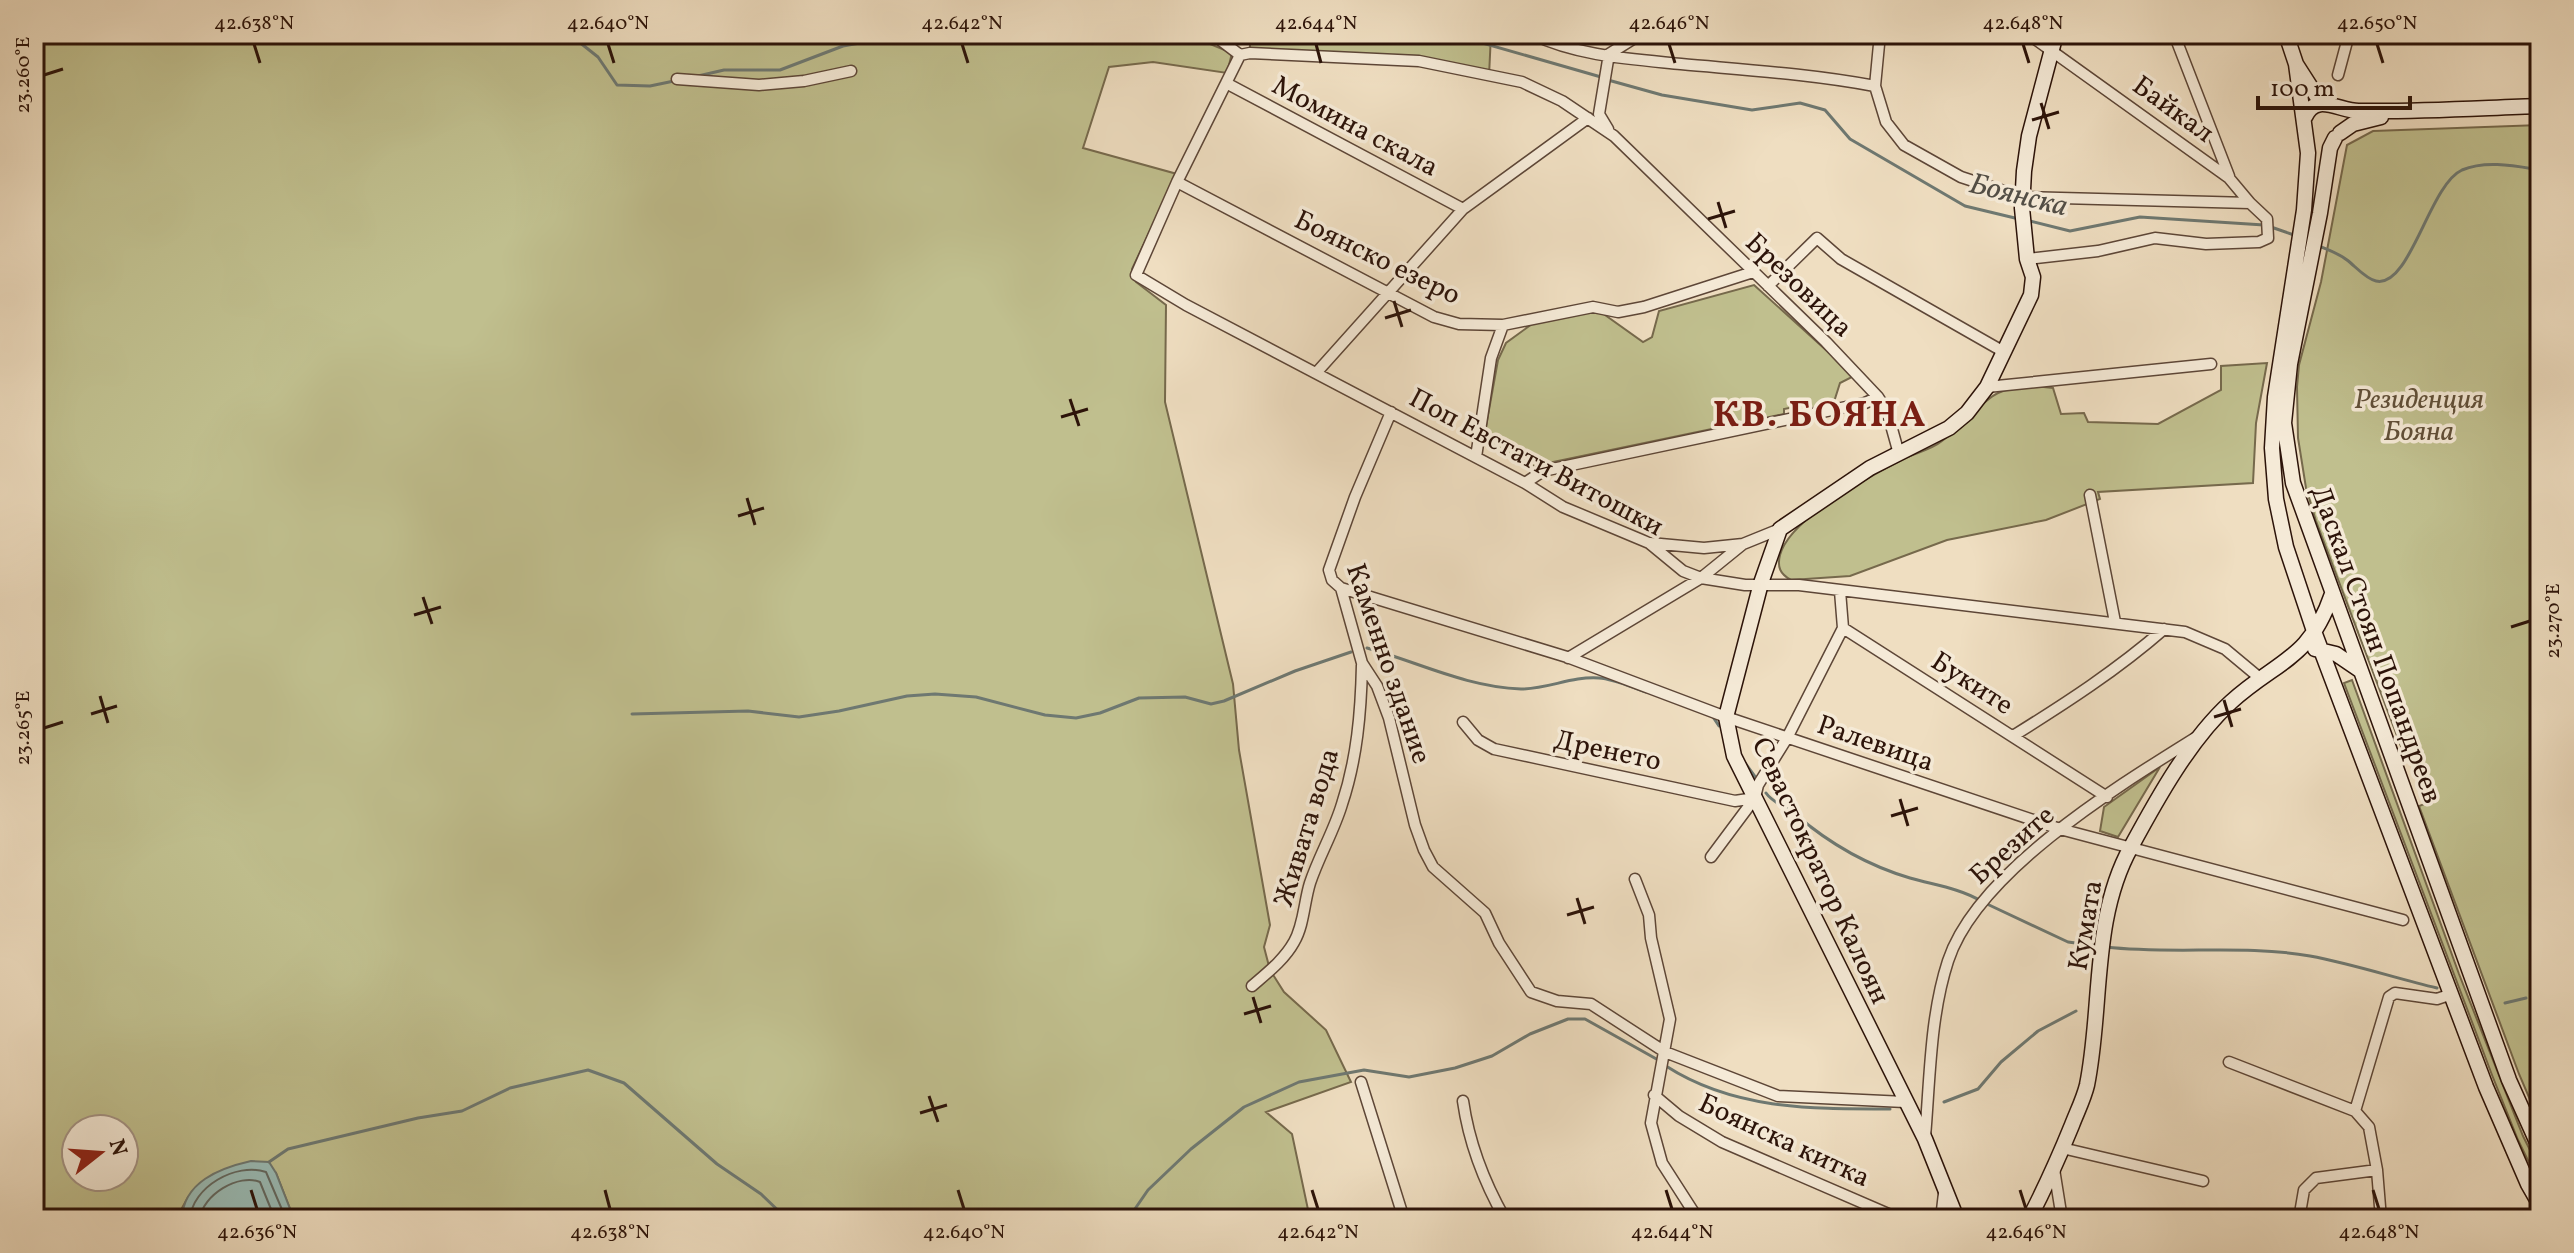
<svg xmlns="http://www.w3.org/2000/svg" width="2574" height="1253" viewBox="0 0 2574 1253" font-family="Vollkorn,serif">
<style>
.green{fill:#c0bf8e;stroke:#76694c;stroke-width:2;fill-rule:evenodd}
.water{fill:#9abcb6;stroke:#6e7871;stroke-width:2}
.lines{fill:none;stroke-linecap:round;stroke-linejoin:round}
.shore{stroke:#636860;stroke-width:2}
.stream{stroke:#6e7871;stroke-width:3}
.street-casing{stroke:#5d4637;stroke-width:13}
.secondary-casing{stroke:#2c1309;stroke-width:17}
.street{stroke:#f5ead7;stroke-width:10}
.secondary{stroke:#f5ead7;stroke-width:14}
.ticks{fill:none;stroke:#2c1309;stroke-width:3}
.labels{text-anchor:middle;stroke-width:7;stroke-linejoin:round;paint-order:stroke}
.street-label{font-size:28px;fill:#2c1309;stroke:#f5ead7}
.park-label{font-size:28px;font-style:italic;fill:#604f38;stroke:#f5ead7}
.water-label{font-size:30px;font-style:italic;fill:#524e46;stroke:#f5ead7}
.district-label{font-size:36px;font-weight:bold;letter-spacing:2px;fill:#7a1f14;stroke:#f5ead7}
.neatline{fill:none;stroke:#2c1309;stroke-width:3}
.ticks-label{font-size:20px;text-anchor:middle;fill:#2c1309}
</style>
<rect width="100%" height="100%" fill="#efdec1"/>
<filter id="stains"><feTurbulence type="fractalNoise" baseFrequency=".0025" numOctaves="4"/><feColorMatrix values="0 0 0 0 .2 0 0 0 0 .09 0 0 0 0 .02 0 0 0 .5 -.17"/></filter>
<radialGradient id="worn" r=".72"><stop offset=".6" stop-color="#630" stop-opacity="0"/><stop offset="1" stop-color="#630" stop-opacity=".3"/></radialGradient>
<path class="green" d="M34 34H1186L1232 53 1227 73 1153 62 1109 67 1083 148 1177 174 1132 269 1136 282 1166 305 1165 402 1233 684 1239 750 1270 925 1264 947 1270 970 1284 992 1326 1030 1351 1082 1266 1112 1292 1134 1310 1219H294L276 1173 188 1197 182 1208V1219H34ZM76 1129H124V1177H76Z
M1250 34H1491L1489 76 1419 61 1250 53Z
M2540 125V1123L2519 1074 2419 806 2430 802 2419 772 2402 749 2316 521 2306 488 2298 438 2297 387 2299 365 2321 282 2347 145 2373 131Z
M1754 285 1837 360 1852 377 1840 383 1833 405 1811 408 1809 404 1784 409V414L1534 466 1483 443 1498 360 1506 343 1532 324 1598 310 1643 342 1652 337 1659 311Z
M2267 363 2256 423 2253 483 2098 492 2100 499 2046 520 1947 540 1850 576 1791 580C1780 574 1777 567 1780 555 1790 518 1869 477 1903 459 1915 453 1931 450 1942 441 1959 429 1981 401 1998 393 2014 386 2037 386 2053 388L2061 414 2084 413 2088 422 2158 424 2221 390V366Z
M2352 680 2459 974 2523 1136 2540 1170V1185L2518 1140 2492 1075 2344 683Z
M2160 767 2118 837 2100 831 2104 807Z"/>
<path class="water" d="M251 1161 269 1162 276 1173 294 1219H182C183 1182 220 1168 251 1161Z"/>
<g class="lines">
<path class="shore" d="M190 1219C192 1187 236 1162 266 1172L286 1219
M200 1219C202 1195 239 1173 260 1182L275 1219"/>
<path class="stream" d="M569 34 598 57 617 85 650 86 674 81
M1451 34 1601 77
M698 76 724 70H780L843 46 893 37 897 34
M1608 80 1662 95 1752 110 1800 103 1825 110 1850 139 1965 206 2019 219
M2030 221 2070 231 2140 217 2264 225
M2271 227 2294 235
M2319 246C2329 250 2338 253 2347 260 2355 266 2366 279 2376 281 2410 289 2429 185 2462 170 2486 160 2515 166 2540 170
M1367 648C1418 662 1466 687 1521 689 1548 689 1572 676 1599 678 1614 679 1631 687 1646 692
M632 714 748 711 799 717 839 711 907 696 935 694 976 697 1045 715 1076 718 1100 713 1139 698 1185 697 1211 704 1224 701 1295 671 1351 652
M1713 717 1719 726
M1745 763 1756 778
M1766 793C1773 803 1786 807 1796 815 1830 844 1866 865 1910 878 1934 885 1959 888 1981 901
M1987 904 2068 942 2099 946
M2106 947C2174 955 2243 944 2310 956 2353 964 2395 978 2437 988
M2534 1000 2540 1004
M2505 1003 2526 998
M1666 1066C1734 1110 1813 1109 1890 1109
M1944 1102 1978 1089 2001 1062 2038 1031 2076 1011
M269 1162 288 1149 418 1118 462 1111 510 1088 588 1070 624 1083 717 1164 761 1194 787 1219
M1128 1219 1148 1190 1191 1149 1244 1107 1299 1082 1364 1070 1409 1077 1455 1068 1492 1056 1530 1034 1568 1019H1585L1660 1061"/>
<g class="street-casing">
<path id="street" d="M1205 34 1219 39 1240 55
M1532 34C1577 56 1631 59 1681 64 1746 70 1811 74 1875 86L1886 122 1904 145 1961 177 2022 197 2250 203
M2174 34 2229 176
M1609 54 1641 34
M1240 55 1177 182 1136 275 1186 305 1525 483 1563 507 1649 543 1683 571 1701 578 1745 585H1799L2185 632 2225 649 2261 679
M1240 55 1250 53 1419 61 1522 82 1562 101 1614 136 1826 342 1878 397 1887 411 1899 454
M2338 75 2349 34
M677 79 759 85 804 81 851 71
M1226 83 1463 209
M1875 86 1880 34
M1608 129 1599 114 1609 54
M1177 182 1434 317 1459 324 1503 325 1593 307 1618 312 1644 307 1753 272
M2027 259 2098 251 2155 238 2206 244 2259 242 2268 238 2267 219 2250 203 2229 178 2028 34
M1768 286 1817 238 1841 259 2004 352
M1317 372 1463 209 1588 118
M1987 387 2211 364
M1391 412 1355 497 1329 570 1332 580 1341 588 1362 663 1377 686 1389 718 1415 825 1424 850 1433 867 1485 913 1499 943 1531 992 1557 1001 1591 1004 1665 1052 1778 1096 1905 1102
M1476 457 1491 358 1503 325
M1525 483 1543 471 1865 403 1878 397
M2090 495 2115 622
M1650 543 1704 548 1743 544 1780 529
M1341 588 1567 657 1726 717 2060 829 2403 920
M1840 591 1843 628 2107 797
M1568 658 1701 578 1743 544
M1463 722 1478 740 1494 749 1735 801 1755 798
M2013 736C2066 703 2117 670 2164 629
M1711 857 1755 798 1758 785 1787 738 1843 628
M1635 879 1649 915 1651 938 1670 1019 1651 1123 1662 1163 1698 1219
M1252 986C1267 973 1284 960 1294 942 1304 925 1304 902 1310 883 1319 856 1334 831 1342 804 1357 759 1361 712 1362 665
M2229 1062 2355 1111 2369 1127 2377 1170 2381 1219
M1361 1082 1404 1219
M1654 1095 1679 1116 1722 1142 1900 1219
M1463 1101C1469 1143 1484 1182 1505 1219
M2355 1111 2389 997 2395 993 2437 999 2452 994
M1925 1137C1930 1079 1930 1016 1948 961 1977 872 2118 786 2195 738
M2062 1148 2203 1181
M2054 1169 2062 1219
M1941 1219 1944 1193
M2299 1219 2304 1190 2316 1178 2377 1170"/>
</g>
<g class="secondary-casing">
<path id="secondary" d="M2286 34 2296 64 2321 103
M2296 64 2308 153 2304 210 2275 397 2272 448 2276 499 2286 547 2315 634 2486 1087 2528 1184 2540 1205
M2305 117C2316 92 2339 111 2359 111 2420 112 2480 108 2540 106
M2340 133 2353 124 2381 117
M2335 138 2330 148 2320 213 2290 364 2284 423 2293 483 2509 1080 2540 1149
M2315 649 2336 654 2361 671
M1957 1219 1925 1139 1734 756 1726 717 1761 583 1780 529 1870 468 1949 428 1967 413 1987 387 2031 295 2033 277 2027 259 2022 208 2024 171 2029 136 2056 34
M2029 1219C2045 1188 2059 1157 2072 1125 2077 1112 2084 1098 2087 1085 2103 1006 2091 919 2131 847 2157 799 2190 739 2231 702 2277 660 2309 661 2332 594"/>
</g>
<use href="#street" class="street"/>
<use href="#secondary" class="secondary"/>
</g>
<path class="ticks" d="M254 44 260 63M608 44 614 63M962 44 968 63M1316 44 1321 63M1669 44 1675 63M2023 44 2029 63M2377 44 2383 63M44 75 63 69M2041 103 2049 129M2032 120 2059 112M1718 202 1726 228M1708 219 1735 211M1394 301 1402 327M1385 318 1411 310M1070 399 1079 426M1061 417 1088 409M747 498 755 525M738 516 764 508M423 597 432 624M414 615 441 607M2511 627 2530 621M100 696 108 723M2224 700 2232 727M91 714 117 706M2214 717 2241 709M44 728 63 722M1900 799 1908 826M1891 816 1918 808M1577 898 1585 924M1567 915 1594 907M1253 997 1261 1023M1244 1014 1271 1006M929 1096 938 1122M920 1113 947 1105M251 1190 257 1209M605 1190 610 1209M958 1190 964 1209M1312 1190 1318 1209M1666 1190 1672 1209M2020 1190 2026 1209M2373 1190 2379 1209"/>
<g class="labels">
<g class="street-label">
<text transform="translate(2174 108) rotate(36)" y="10">Байкал</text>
<text transform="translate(1356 125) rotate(28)" y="10">Момина скала</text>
<text transform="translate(1378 256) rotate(26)" y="10">Боянско езеро</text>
<text transform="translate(1800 284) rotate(44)" y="10">Брезовица</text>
<text transform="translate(1537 461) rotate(28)" y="10">Поп Евстати Витошки</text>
<text transform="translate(2378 644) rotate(70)" y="10">Даскал Стоян Попандреев</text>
<text transform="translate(1390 663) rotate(71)" y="10">Каменно здание</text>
<text transform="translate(1973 682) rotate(33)" y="10">Буките</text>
<text transform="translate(1876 742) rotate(19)" y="10">Ралевица</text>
<text transform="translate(1608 749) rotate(12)" y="10">Дренето</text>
<text transform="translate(1305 827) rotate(-73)" y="10">Живата вода</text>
<text transform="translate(2011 844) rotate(-42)" y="10">Брезите</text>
<text transform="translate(1822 870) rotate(65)" y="10">Севастократор Калоян</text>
<text transform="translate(2084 925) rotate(-80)" y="10">Кумата</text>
<text transform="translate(1785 1139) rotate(25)" y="10">Боянска китка</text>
</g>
<g class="park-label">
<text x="2419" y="408">Резиденция<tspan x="2419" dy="32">Бояна</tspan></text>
</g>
<g class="water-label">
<text transform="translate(2019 194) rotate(14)" y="10">Боянска</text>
</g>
<g class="district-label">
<text x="1820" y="426">КВ. БОЯНА</text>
</g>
</g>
<rect width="2574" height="1253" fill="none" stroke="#efdec1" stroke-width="88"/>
<g transform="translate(100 1153) rotate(73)"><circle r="38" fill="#f5ead7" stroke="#a59485" stroke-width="2"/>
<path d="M0-6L14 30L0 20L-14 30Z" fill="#8f2418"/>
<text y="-12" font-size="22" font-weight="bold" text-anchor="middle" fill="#2c1309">N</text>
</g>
<path d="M2258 96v12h152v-12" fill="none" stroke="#2c1309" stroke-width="4"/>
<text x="2270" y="96" font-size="24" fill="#2c1309" stroke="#f5ead7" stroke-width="6" paint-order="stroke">100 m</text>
<rect x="44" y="44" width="2486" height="1165" class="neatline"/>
<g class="ticks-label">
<text x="254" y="29">42.638°N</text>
<text x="608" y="29">42.640°N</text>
<text x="962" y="29">42.642°N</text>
<text x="1316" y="29">42.644°N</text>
<text x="1669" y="29">42.646°N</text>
<text x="2023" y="29">42.648°N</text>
<text x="2377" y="29">42.650°N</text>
<text transform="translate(22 75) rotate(-90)" y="7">23.260°E</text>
<text transform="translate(2552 621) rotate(-90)" y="7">23.270°E</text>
<text transform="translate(22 728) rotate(-90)" y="7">23.265°E</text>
<text x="257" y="1238">42.636°N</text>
<text x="610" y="1238">42.638°N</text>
<text x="964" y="1238">42.640°N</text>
<text x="1318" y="1238">42.642°N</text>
<text x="1672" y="1238">42.644°N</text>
<text x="2026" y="1238">42.646°N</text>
<text x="2379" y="1238">42.648°N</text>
</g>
<rect width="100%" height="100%" filter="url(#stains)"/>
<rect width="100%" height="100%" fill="url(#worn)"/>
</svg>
